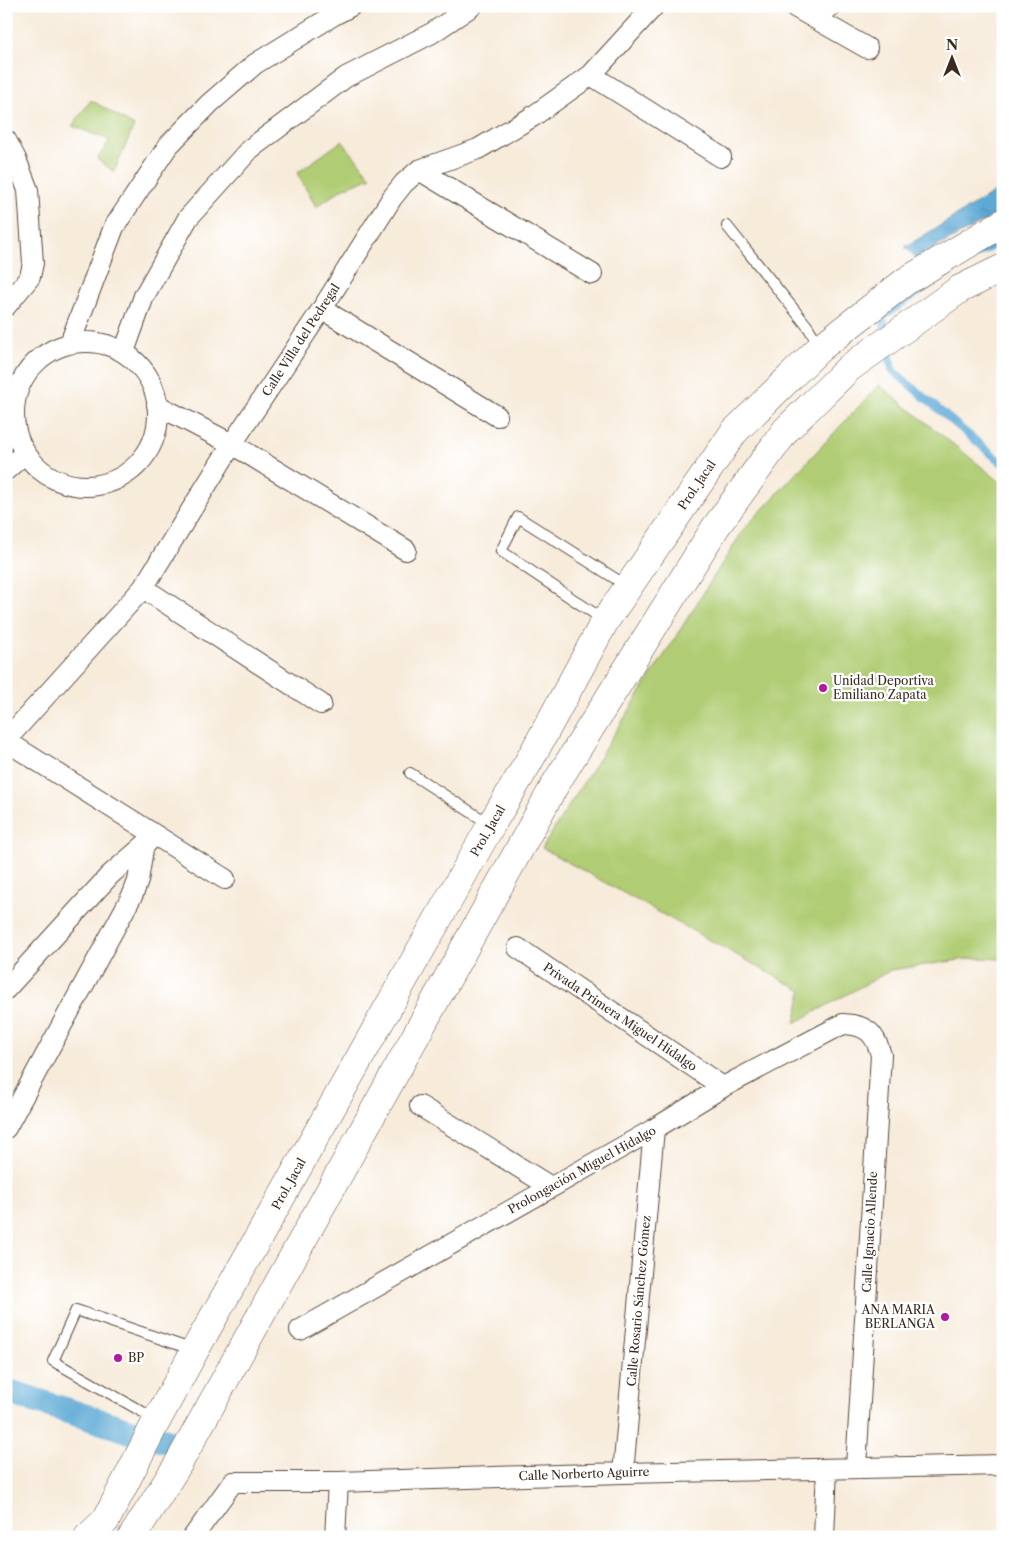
<svg xmlns="http://www.w3.org/2000/svg" width="1009" height="1543" viewBox="0 0 1009 1543" font-family="'Libre Caslon Text',serif">
<style>
.garden{fill:#b0cd74;stroke:#767c49}
.water{fill:url(#water-ripples);stroke:#4b6a7a}
.lines{fill:none;stroke-linecap:round;stroke-linejoin:round}
.stream{stroke:#5ba9d5;stroke-width:8}
.canal{stroke:#5ba9d5;stroke-width:26}
.lane-casing{stroke:#57473a;stroke-width:12}
.street-casing{stroke:#57473a;stroke-width:22}
.secondary-casing{stroke:#57473a;stroke-width:29}
.lane{stroke:#fff;stroke-width:10}
.street{stroke:#fff;stroke-width:20}
.secondary{stroke:#fff;stroke-width:28}
.poi-dot{fill:#b5179e;stroke:#fff;stroke-width:2}
.labels{text-anchor:middle;stroke-width:4.5;stroke-linejoin:round;paint-order:stroke}
.street-label{font-size:12px;fill:#3b2a1e;stroke:#fff}
.poi-label{font-size:12px;fill:#3b2a1e;stroke:#fff;text-anchor:start}
</style>
<defs>
<pattern id="water-ripples" width="26" height="14" patternUnits="userSpaceOnUse" patternTransform="scale(1.25)"><rect width="26" height="14" fill="#5ba9d5"/><path d="M2 4q2-2 4 0t4 0M15 11q2-2 4 0t4 0" fill="none" stroke="#4c8aac"/></pattern>
</defs>
<rect width="100%" height="100%" fill="#fff"/>
<filter id="ink" filterUnits="userSpaceOnUse"><feTurbulence type="fractalNoise" baseFrequency=".02" numOctaves="2"/><feDisplacementMap in="SourceGraphic" scale="10" xChannelSelector="R" yChannelSelector="G"/><feConvolveMatrix kernelMatrix="1 2 1 2 8 2 1 2 1" color-interpolation-filters="sRGB"/></filter>
<filter id="wash" filterUnits="userSpaceOnUse"><feTurbulence type="fractalNoise" baseFrequency=".0096" numOctaves="4" result="noise"/><feDisplacementMap in="SourceGraphic" scale="20" xChannelSelector="R" yChannelSelector="G"/><feGaussianBlur stdDeviation="1.12" result="paint"/><feColorMatrix in="noise" values="0 0 0 0 0 0 0 0 0 0 0 0 0 0 0 0 0 1.4 0 .05"/><feComposite in="paint" operator="in"/></filter>
<g filter="url(#wash)">
<rect width="100%" height="100%" fill="#f7ebda"/>
<path class="garden" d="M91 100 134 126 114 172 97 159 110 140 72 126Z
M342 141 371 177 342 189 316 207 297 173Z
M879 385 1003 484V959L973 958 891 970 795 1023 802 991 542 848 744 529Z"/>
<path class="water" d="M1003 187V211L916 258 905 247Z"/>
<g class="lines">
<path class="stream" d="M886 336 883 316 968 259 1003 240
M888 347 892 370 1003 464"/>
<path class="canal" d="M6 1391 127 1430 164 1440"/>
</g>
</g>
<g filter="url(#ink)">
<g class="lines">
<g class="lane-casing">
<path id="lane" d="M727 226 808 327 820 347
M604 620 501 551 518 517 627 586
M410 773 491 825
M155 1419 53 1361 76 1310 194 1350"/>
</g>
<g class="street-casing">
<path id="street" d="M793 6 867 48
M813 17 831 6
M591 75 721 157
M6 140 16 159 28 190 33 263 30 277 6 306
M419 170 592 274
M322 309 497 416
M14 414a72 72 0 1 1 144 0a72 72 0 1 1-144 0Z
M70 343 114 227 168 146 210 103 255 64 334 15 351 6
M124 352 144 296 188 218 250 149 346 77 432 33 472 6
M157 405 232 444 406 550
M6 470 25 453
M143 588 321 704
M6 740 143 588 232 444 322 309 392 198 404 183 419 170 478 149 532 117 591 75 654 6
M6 741 225 879
M518 948 723 1087
M6 989 110 875 147 843
M420 1106 551 1187
M6 1128 133 894 138 881 143 849
M300 1330 654 1129 723 1087 843 1024C867 1025 875 1033 881 1055L856 1467
M623 1473 654 1129
M193 1537 233 1482H338L623 1473 1003 1465
M335 1537 338 1482
M824 1537 827 1469"/>
</g>
<g class="secondary-casing">
<path id="secondary" d="M88 1537 106 1520 157 1420 195 1350 491 825 528 763 605 621 734 432 820 348 906 281 1003 223
M132 1537 177 1466 556 783 715 528 786 430 849 368 960 289 1003 268"/>
</g>
<use href="#lane" class="lane"/>
<use href="#street" class="street"/>
<use href="#secondary" class="secondary"/>
</g>
</g>
<g class="poi-dot">
<circle cx="823" cy="688" r="5"/>
<circle cx="945" cy="1317" r="5"/>
<circle cx="118" cy="1358" r="5"/>
</g>
<g class="labels">
<g class="street-label">
<text transform="translate(301 340) rotate(-57)" y="4">Calle Villa del Pedregal</text>
<text transform="translate(697 485) rotate(-56)" y="4">Prol. Jacal</text>
<text transform="translate(488 831) rotate(-60)" y="4">Prol. Jacal</text>
<text transform="translate(620 1017) rotate(34)" y="4">Privada Primera Miguel Hidalgo</text>
<text transform="translate(582 1170) rotate(-29)" y="4">Prolongación Miguel Hidalgo</text>
<text transform="translate(289 1184) rotate(-61)" y="4">Prol. Jacal</text>
<text transform="translate(870 1232) rotate(-87)" y="4">Calle Ignacio Allende</text>
<text transform="translate(639 1301) rotate(-85)" y="4">Calle Rosario Sánchez Gómez</text>
<text transform="translate(584 1474) rotate(-2)" y="4">Calle Norberto Aguirre</text>
</g>
<g class="poi-label">
<text x="833" y="685">Unidad Deportiva<tspan x="833" dy="14">Emiliano Zapata</tspan></text>
<text x="935" y="1314" text-anchor="end">ANA MARIA<tspan x="935" dy="14">BERLANGA</tspan></text>
<text x="128" y="1362">BP</text>
</g>
</g>
<rect width="1009" height="1543" fill="none" stroke="#fff" stroke-width="25"/>
<g transform="translate(952 58)" stroke="#ffffff" stroke-width="4" paint-order="stroke">
<path d="M0-4L9 19L0 12L-9 19Z" fill="#3b2a1e"/>
<text y="-8" font-size="14" font-weight="bold" text-anchor="middle" fill="#3b2a1e">N</text>
</g>
</svg>
